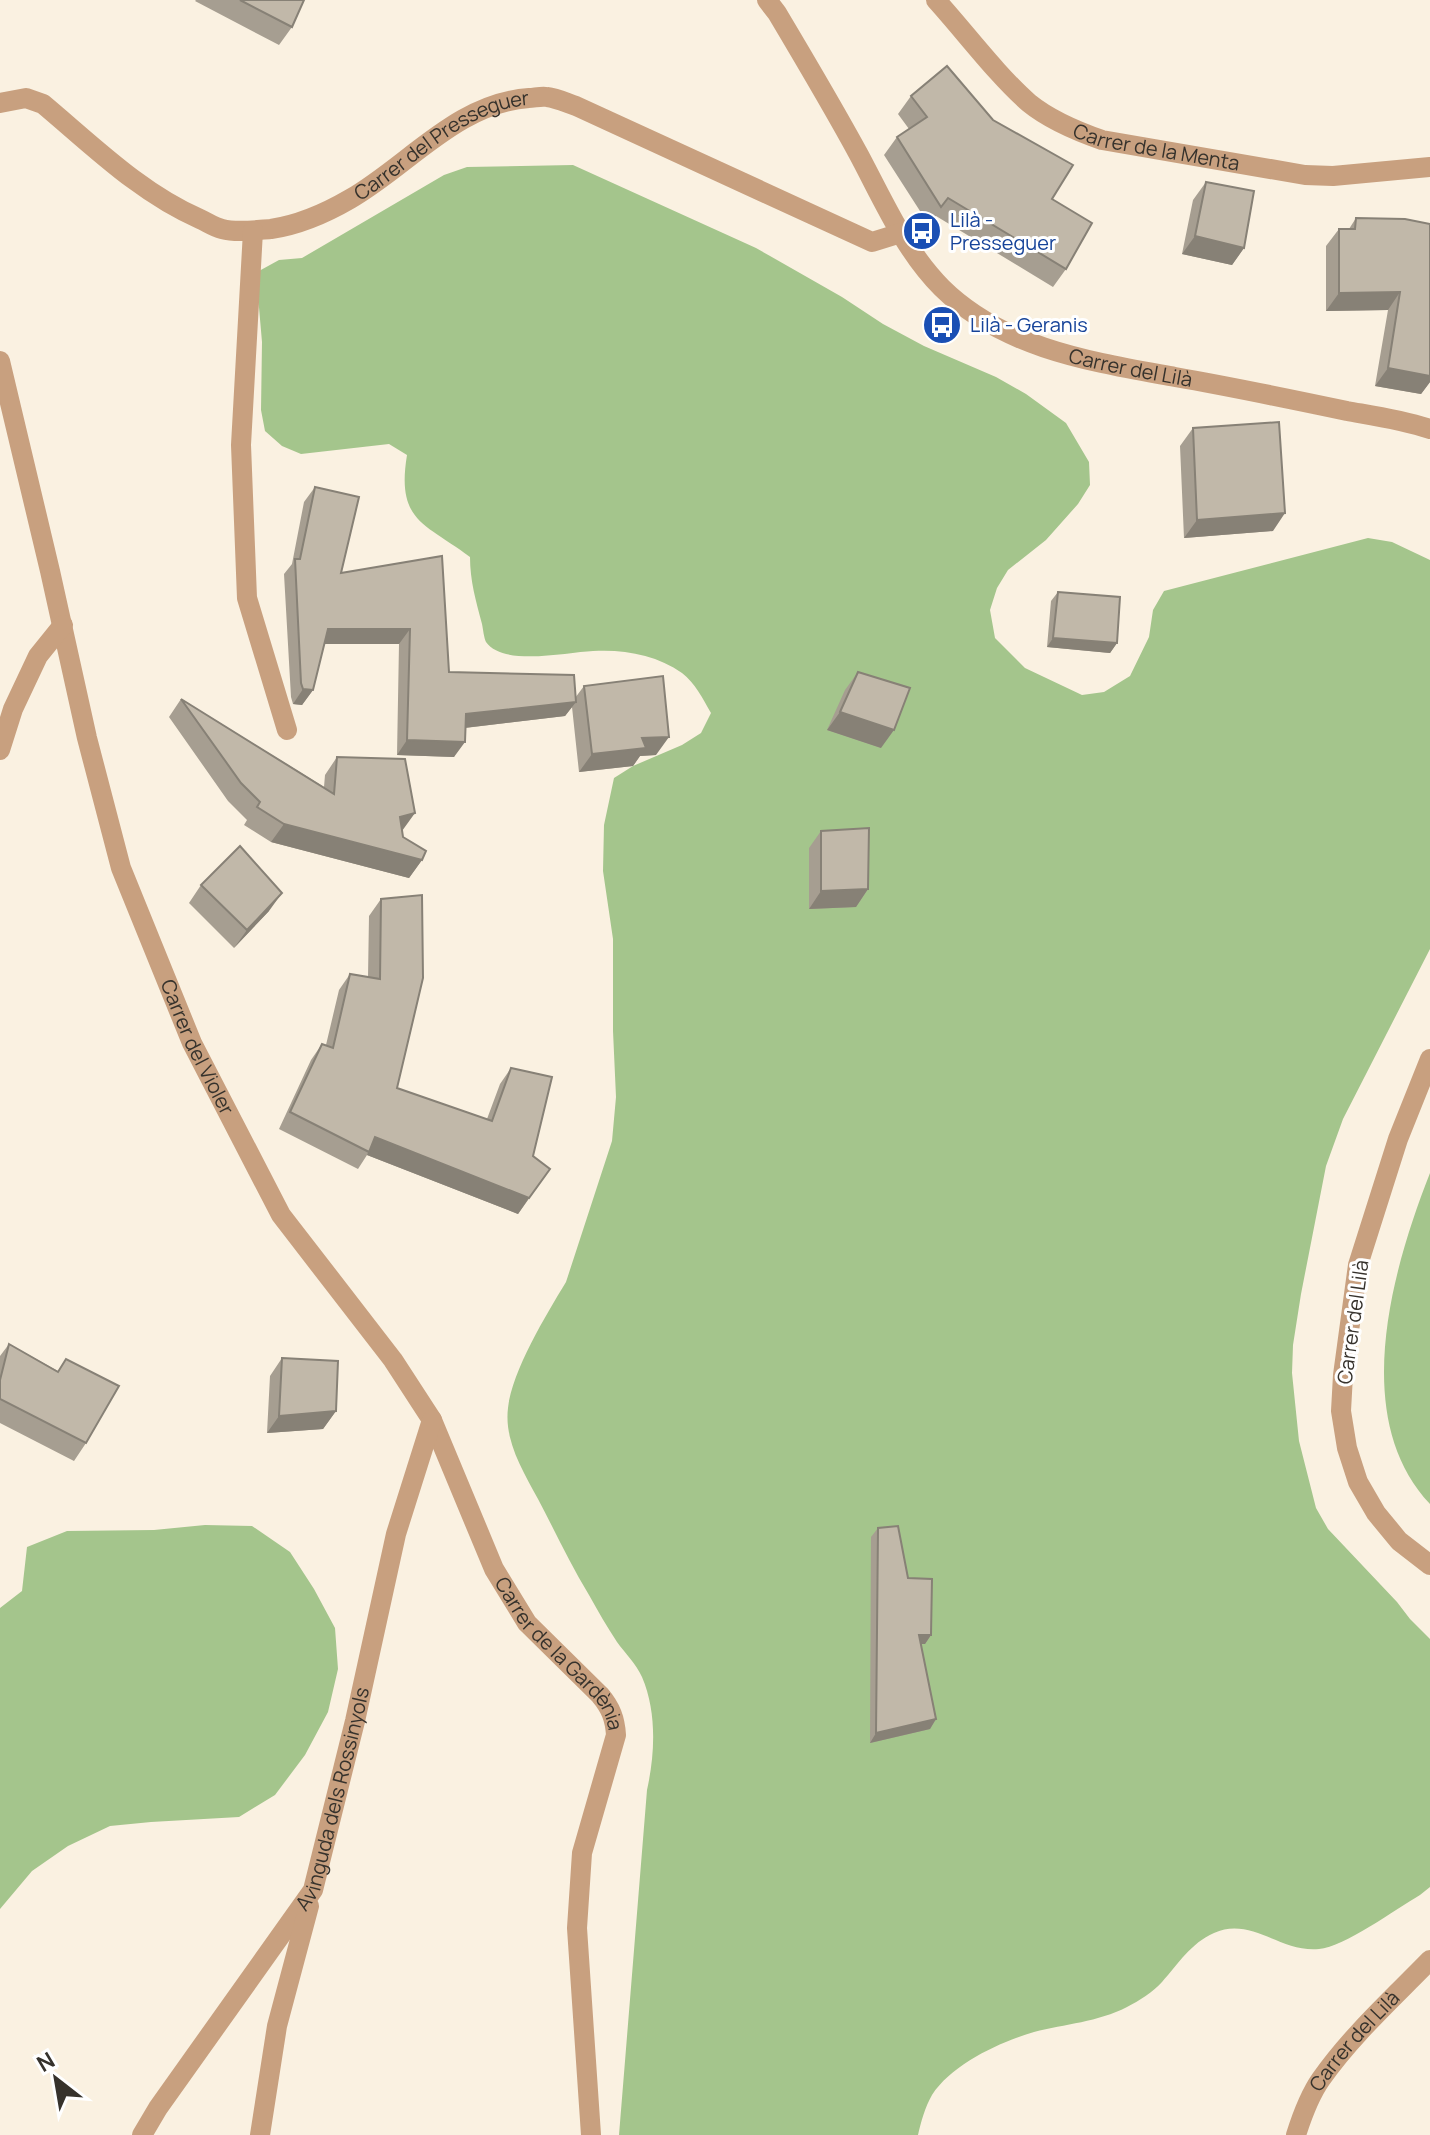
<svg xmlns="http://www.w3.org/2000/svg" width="1430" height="2135" viewBox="0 0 1430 2135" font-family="Manrope,sans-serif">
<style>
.forest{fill:#a4c58c}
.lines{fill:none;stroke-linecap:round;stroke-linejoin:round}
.street{stroke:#c8a07f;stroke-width:20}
.wall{fill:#a69e91}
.shaded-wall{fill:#878176}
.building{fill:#c1b8a9;stroke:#878176;stroke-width:2}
.labels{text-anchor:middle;stroke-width:6;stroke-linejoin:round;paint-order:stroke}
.street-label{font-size:20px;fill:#36322c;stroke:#fff}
.transit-label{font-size:20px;fill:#164399;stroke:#fff;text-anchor:start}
</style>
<rect width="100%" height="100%" fill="#faf1e1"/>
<path class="forest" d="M573 165 756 248 842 297 883 324 924 346 996 377 1026 394 1066 423 1089 462 1090 485 1078 504 1046 540 1008 570 997 588 990 610 995 638 1025 668 1082 695 1104 692 1130 676 1149 637 1153 610 1164 591 1368 538 1392 542 1430 560V949L1343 1119 1326 1166 1301 1294 1293 1345 1292 1373 1299 1441 1316 1508 1328 1529 1397 1602 1410 1619 1430 1639V1887L1420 1895C1396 1909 1344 1947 1319 1949 1281 1953 1251 1916 1214 1933 1191 1943 1178 1964 1162 1982 1153 1992 1139 2001 1127 2007 1098 2022 1065 2024 1034 2032 1000 2042 952 2064 932 2095 925 2107 921 2122 918 2135H619L647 1790C655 1754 657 1712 642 1677 636 1664 625 1653 617 1642 607 1627 598 1611 589 1595 570 1564 555 1531 538 1499 523 1471 504 1441 508 1408 512 1371 546 1315 566 1282L612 1141 616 1097 613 1031V939L603 871 604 825 614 778 633 766 682 745 701 733 711 713C703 699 695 683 682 673 657 655 624 649 593 651 567 652 504 667 486 642 484 638 483 629 482 624 476 601 470 581 470 557 425 523 396 522 407 455L389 444 301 454 282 446 265 431 261 410 262 342 258 296 259 271 279 260 302 258 444 175 467 167Z
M1430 1173V1504C1349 1418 1392 1270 1430 1173Z
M205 1525 252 1526 290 1552 314 1589 335 1628 338 1669 328 1712 305 1755 275 1795 239 1817 151 1822 110 1826 68 1846 32 1871 0 1909V1608L22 1591 27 1547 67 1531 154 1530Z"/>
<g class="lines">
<g class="street">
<path id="s1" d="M767 0 777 13C805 60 833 107 859 155 883 200 905 251 942 288 1004 349 1093 362 1175 377 1233 387 1290 399 1347 411 1375 416 1403 420 1430 429"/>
<path id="s2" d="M936 0C965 32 997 75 1029 103 1050 120 1076 131 1102 140L1305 175 1333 176 1430 167"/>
<path id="s3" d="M0 103 26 98 43 104C92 145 140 193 200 219 207 222 214 227 222 229 237 233 255 230 271 229 298 225 326 213 350 199 409 165 457 103 529 98 534 98 541 96 547 97 556 98 567 103 576 106L872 242 901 233"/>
<path d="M253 231 241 445 247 598 287 730"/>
<path id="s4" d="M0 361 50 571 87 738 121 868 192 1043 281 1215 393 1360 432 1420 494 1569 527 1623 600 1695C611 1708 615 1719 616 1735L582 1853 577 1928 591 2135"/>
<path d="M0 750 13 709 38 656 63 625"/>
<path d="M1430 1059 1398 1139 1358 1265 1343 1375 1341 1411 1347 1448 1358 1482 1376 1513 1399 1541 1430 1565"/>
<path id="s5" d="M142 2135 158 2108 313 1890 355 1721 396 1534 432 1420"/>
<path d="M260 2135 277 2026 309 1906"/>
<path id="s6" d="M1296 2135C1302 2116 1309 2096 1321 2079 1352 2035 1393 1998 1430 1960"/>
</g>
</g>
<path class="wall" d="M196 0H304L292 27 279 45 195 1Z
M911 96 1052 199 1066 269 1053 287 936 216 929 225 884 155 897 137 909 129 898 114Z
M1206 182 1244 248 1232 265 1182 254 1193 200Z
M1356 218 1430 224V382L1421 394 1375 386 1388 310 1326 311V246L1339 229H1349Z
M1193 428 1273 531 1184 538 1180 446Z
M315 487 341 573 442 556 449 672 575 698 584 686 656 755 640 756 633 766 579 772 572 707 565 716 465 728 454 757 397 755 399 644H324L313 690 302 705 293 704 291 697 284 574 292 564 304 502Z
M1058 592 1117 643 1110 653 1047 647 1051 601Z
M858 672 881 748 827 730 845 690Z
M181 699 324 787 325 775 337 757 422 860 409 878 271 842 244 825 247 820 228 801 169 717Z
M821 831 868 889 856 907 809 909V848Z
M201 885 269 911 234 948 189 903Z
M381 899 397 1088 487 1119 500 1084 511 1068 533 1156 550 1169 518 1214 367 1155 358 1169 279 1129 311 1060 322 1044 326 1045 339 990 350 974 368 977 369 916Z
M9 1344 58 1371 66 1359 86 1443 74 1461 0 1423V1356Z
M282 1358 336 1411 323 1429 267 1433 270 1376Z
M878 1528 931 1635 925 1644H921L936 1719 930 1729 870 1743 871 1537Z"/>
<path class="shaded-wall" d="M1195 236 1244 248 1232 265 1182 254Z
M1400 292 1388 310 1326 311 1339 293Z
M1388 368 1430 376V382L1421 394 1375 386Z
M1285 513 1273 531 1184 538 1197 520Z
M328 629H410L399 644H317Z
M1053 638 1117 643 1110 653 1047 647Z
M303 689 313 690 302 705 293 704Z
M576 702 565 716 455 729 466 714Z
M840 712 894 730 881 748 827 730Z
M669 737 656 755 640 756 633 766 579 772 592 754 642 738Z
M407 740 465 742 454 757 397 755Z
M415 813 402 831 400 817Z
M284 824 422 860 409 878 271 842Z
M868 889 856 907 809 909 821 891Z
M282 893 269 911 234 948 247 930Z
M375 1137 529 1198 518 1214 367 1155Z
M336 1411 323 1429 267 1433 279 1416Z
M919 1635H931L925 1644H913Z
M936 1719 930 1729 870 1743 876 1733Z"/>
<path class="building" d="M240 0H304L292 27Z
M947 66 993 120 1073 165 1052 199 1092 223 1066 269 948 198 941 207 897 137 927 117 911 96Z
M1206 182 1254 191 1244 248 1195 236Z
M1356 218 1405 219 1430 224V376L1388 368 1400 292 1339 293V229H1355Z
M1279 422 1285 513 1197 520 1193 428Z
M315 487 359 497 341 573 442 556 449 672 574 675 576 702 466 714 465 742 407 740 410 629H328L313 690 303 689 301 683 295 559H300Z
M1058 592 1120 597 1117 643 1053 638Z
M858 672 910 688 894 730 840 712Z
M663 676 669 737 642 738 646 748 592 754 584 686Z
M181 699 334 794 337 757 405 759 415 813 400 817 403 837 426 851 422 860 284 824 257 807 260 802 241 783Z
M869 828 868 889 821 891V831Z
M240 846 282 893 247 930 201 885Z
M422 895 423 978 397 1088 492 1121 511 1068 552 1077 533 1156 550 1169 529 1198 375 1137 369 1152 290 1112 322 1044 333 1048 350 974 380 979 381 899Z
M9 1344 58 1372 66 1359 119 1386 86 1443 0 1399V1380Z
M282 1358 338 1361 336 1411 279 1416Z
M898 1526 908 1578 932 1579 931 1635H919L936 1719 876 1733 878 1528Z"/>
<defs>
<g id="bus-disc" transform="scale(2)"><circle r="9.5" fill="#1a4fb4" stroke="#fff"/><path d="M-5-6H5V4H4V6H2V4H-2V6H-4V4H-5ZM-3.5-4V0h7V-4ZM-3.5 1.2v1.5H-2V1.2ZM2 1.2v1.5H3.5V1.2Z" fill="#fff"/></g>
</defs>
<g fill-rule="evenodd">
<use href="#bus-disc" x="922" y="231"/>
<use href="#bus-disc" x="942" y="325"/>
</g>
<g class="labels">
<g class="street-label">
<text dy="7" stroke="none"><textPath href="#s2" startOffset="276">Carrer de la Menta</textPath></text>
<text dy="7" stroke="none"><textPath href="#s3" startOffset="506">Carrer del Presseguer</textPath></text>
<text dy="7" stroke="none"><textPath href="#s1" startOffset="546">Carrer del Lilà</textPath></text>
<text dy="7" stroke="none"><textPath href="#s4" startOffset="716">Carrer del Violer</textPath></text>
<text transform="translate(1353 1322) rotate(-82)" y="7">Carrer del Lilà</text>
<text dy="7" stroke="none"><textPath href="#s4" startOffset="1428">Carrer de la Gardènia</textPath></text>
<text dy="7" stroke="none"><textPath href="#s5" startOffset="392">Avinguda dels Rossinyols</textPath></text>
<text dy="7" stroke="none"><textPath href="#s6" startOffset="112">Carrer del Lilà</textPath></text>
</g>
<g class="transit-label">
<text x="950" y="227">Lilà -<tspan x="950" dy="23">Presseguer</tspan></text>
<text x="970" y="332">Lilà - Geranis</text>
</g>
</g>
<g transform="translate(56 2079) rotate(329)" stroke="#ffffff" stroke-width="6" paint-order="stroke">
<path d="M0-6L14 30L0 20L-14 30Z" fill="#36322c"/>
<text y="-12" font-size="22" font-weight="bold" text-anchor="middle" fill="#36322c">N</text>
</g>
</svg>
